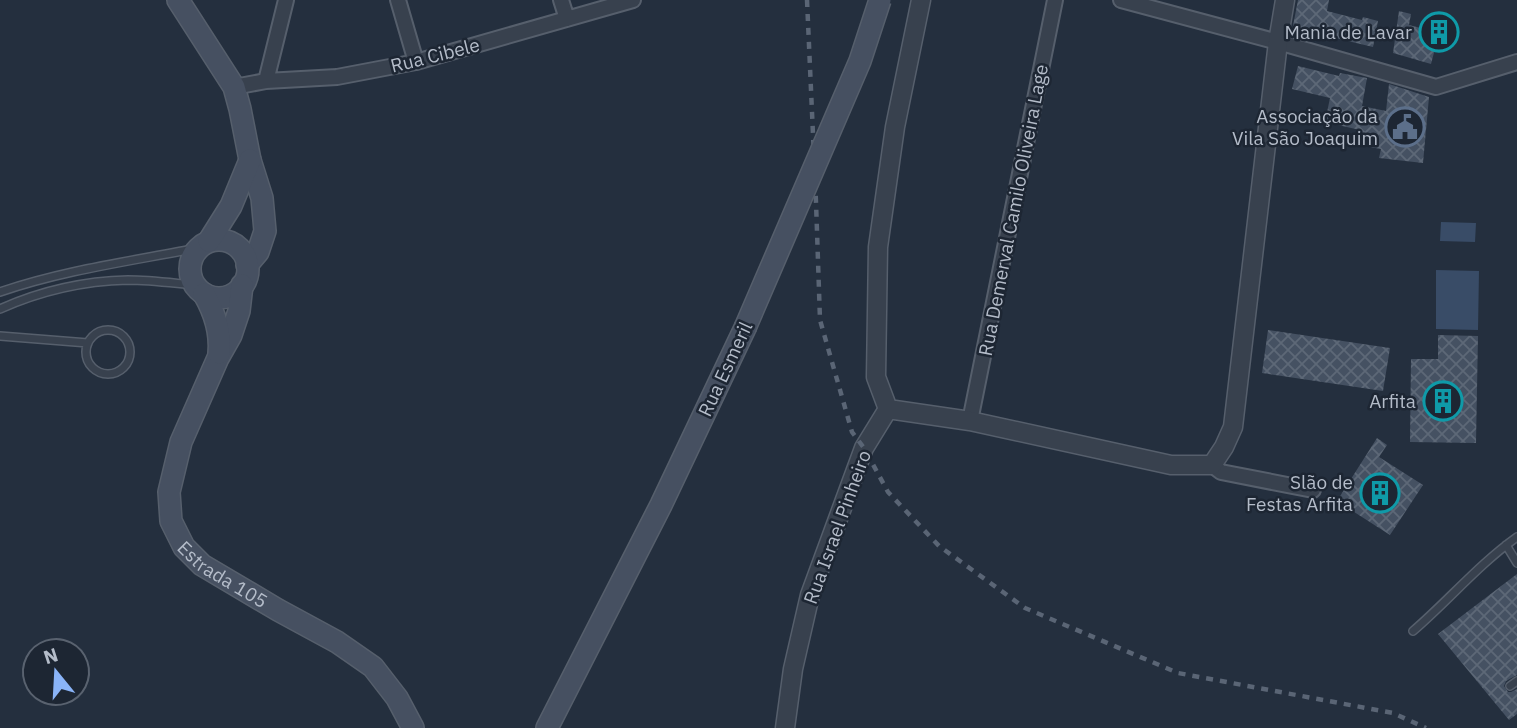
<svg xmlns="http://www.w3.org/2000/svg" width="1517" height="728" viewBox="0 0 1517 728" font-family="'IBM Plex Sans',sans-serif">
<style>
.water{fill:#394c67}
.building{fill:url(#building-cross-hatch)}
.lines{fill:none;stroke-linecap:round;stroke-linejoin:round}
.service-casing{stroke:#565f6c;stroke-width:10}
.minor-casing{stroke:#565f6c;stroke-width:18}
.tertiary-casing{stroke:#565f6c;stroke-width:21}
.secondary-casing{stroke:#565f6c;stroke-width:24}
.service{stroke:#38414e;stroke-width:7}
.minor{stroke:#38414e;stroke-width:14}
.tertiary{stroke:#38414e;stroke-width:18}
.secondary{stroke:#465061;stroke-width:21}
.rail{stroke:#5a6575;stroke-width:4.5;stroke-dasharray:7 7;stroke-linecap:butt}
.secondary-bridge-casing{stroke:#565f6c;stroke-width:24;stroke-linecap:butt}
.secondary-bridge{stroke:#465061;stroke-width:21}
.labels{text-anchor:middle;stroke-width:5;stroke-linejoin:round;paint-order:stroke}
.poi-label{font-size:19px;fill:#b4bcc9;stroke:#1d2633;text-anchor:end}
.street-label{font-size:19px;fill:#b4bcc9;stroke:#1d2633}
</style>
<defs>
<pattern id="building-cross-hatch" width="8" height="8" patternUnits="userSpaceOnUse" patternTransform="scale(1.75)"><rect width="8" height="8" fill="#455162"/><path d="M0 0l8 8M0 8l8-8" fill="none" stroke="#5d6877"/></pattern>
</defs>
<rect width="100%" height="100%" fill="#242f3e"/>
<path class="water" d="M1441 222 1476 223 1475 242 1440 241Z
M1436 270 1479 271 1478 330 1436 329Z"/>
<path class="building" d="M1298 0H1329L1327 11 1362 20 1363 17 1378 21 1373 47 1310 32V35L1292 31Z
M1399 11 1411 14 1409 25 1432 31 1437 15 1450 19 1444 47 1436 45 1431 64 1393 53Z
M1298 66 1339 76 1340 73 1367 78 1362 106 1386 111 1389 84 1429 97 1423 163 1379 158 1381 149 1358 145 1360 130 1325 122 1330 98 1292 89Z
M1268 330 1390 348 1383 391 1262 373Z
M1438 335 1478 336 1476 443 1410 442 1411 359H1438Z
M1377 438 1387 445 1379 457 1423 485 1390 535 1337 501Z
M1517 574V675L1506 681 1504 686 1508 692H1511L1517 689V714L1509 720 1438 634Z"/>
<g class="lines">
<g class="service-casing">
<path id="service" d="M0 292C64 270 132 261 198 248
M0 309C40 291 84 281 128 280 150 280 172 283 194 285
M86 352a22 22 0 1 1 44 0a22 22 0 1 1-44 0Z
M0 336 88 343
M1506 545 1517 563
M1413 631C1448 601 1479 564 1517 537
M1510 686 1517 681"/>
</g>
<g class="minor-casing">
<path id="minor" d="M398 0 416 62
M561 0 567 19
M1121 0 1278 42 1436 87 1517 62
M266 81 286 0
M234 87 266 81 337 77 416 62 633 0
M970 421 1055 0
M1212 465 1221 472 1313 490"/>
</g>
<g class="tertiary-casing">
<path id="tertiary" d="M888 409 970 421 1171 465H1212L1224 447 1233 427 1278 42 1285 0
M888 409 876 377 878 247 895 127 921 0
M785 728 793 669 810 595 864 448 888 409"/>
</g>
<g class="secondary-casing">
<g id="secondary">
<path d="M178 0 234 87 240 109 250 160 262 198 265 231 258 252 247 265"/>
<circle cx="219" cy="269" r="29"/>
<path d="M209 241 231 206 250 160"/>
<path id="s1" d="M242 285 239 311 231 335 218 358 181 442 169 492 171 521 184 547 202 565 278 610 337 642 373 667 397 698 413 728"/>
<path d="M204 294C215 313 221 331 219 353"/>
<path d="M547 728 661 505 745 328"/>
</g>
</g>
<use href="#service" class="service"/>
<use href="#minor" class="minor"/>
<use href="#tertiary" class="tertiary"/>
<use href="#secondary" class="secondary"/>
<path class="rail" d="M807 0 816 202 820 320 852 432 864 448 888 492 939 546 1025 608 1178 673 1393 713 1426 728"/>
<g class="secondary-bridge-casing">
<path id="secondary-bridge" d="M745 328 860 61 880 0"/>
</g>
<use href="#secondary-bridge" class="secondary-bridge"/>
</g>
<defs>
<g id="building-ring" transform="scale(2.0125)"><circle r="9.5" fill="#1d2633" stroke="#0f9aa8" stroke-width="1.5"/><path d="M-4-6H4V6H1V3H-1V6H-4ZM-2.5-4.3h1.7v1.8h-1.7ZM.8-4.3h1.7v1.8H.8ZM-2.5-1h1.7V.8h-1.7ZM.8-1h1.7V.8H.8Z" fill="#0f9aa8"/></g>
<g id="civic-ring" transform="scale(2.0125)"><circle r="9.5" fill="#1d2633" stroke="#5c6f8a" stroke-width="1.5"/><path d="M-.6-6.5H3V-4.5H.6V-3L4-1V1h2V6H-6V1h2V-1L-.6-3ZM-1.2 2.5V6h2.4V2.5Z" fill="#5c6f8a"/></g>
</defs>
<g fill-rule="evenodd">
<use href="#building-ring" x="1439" y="32"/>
<use href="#civic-ring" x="1405" y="127"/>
<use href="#building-ring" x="1443" y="401"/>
<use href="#building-ring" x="1380" y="493"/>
</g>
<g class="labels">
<g class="poi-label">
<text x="1412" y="39">Mania de Lavar</text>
<text x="1378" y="123">Associação da<tspan x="1378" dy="22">Vila São Joaquim</tspan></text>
<text x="1416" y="408">Arfita</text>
<text x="1353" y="489">Slão de<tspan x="1353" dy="22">Festas Arfita</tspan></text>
</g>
<g class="street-label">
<text transform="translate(435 55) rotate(-14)" y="7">Rua Cibele</text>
<text transform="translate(1013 210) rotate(-79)" y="7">Rua Demerval Camilo Oliveira Lage</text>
<text transform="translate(725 369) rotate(-65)" y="7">Rua Esmeril</text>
<text transform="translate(837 527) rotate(-70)" y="7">Rua Israel Pinheiro</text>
<text dy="7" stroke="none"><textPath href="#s1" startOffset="327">Estrada 105</textPath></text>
</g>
</g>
<g transform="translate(56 672) rotate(342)"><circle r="33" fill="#1d2633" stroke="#59626f" stroke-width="2"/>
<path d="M0-5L12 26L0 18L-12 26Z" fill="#8ab4f8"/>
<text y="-10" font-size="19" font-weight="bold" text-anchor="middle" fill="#b4bcc9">N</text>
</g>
</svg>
